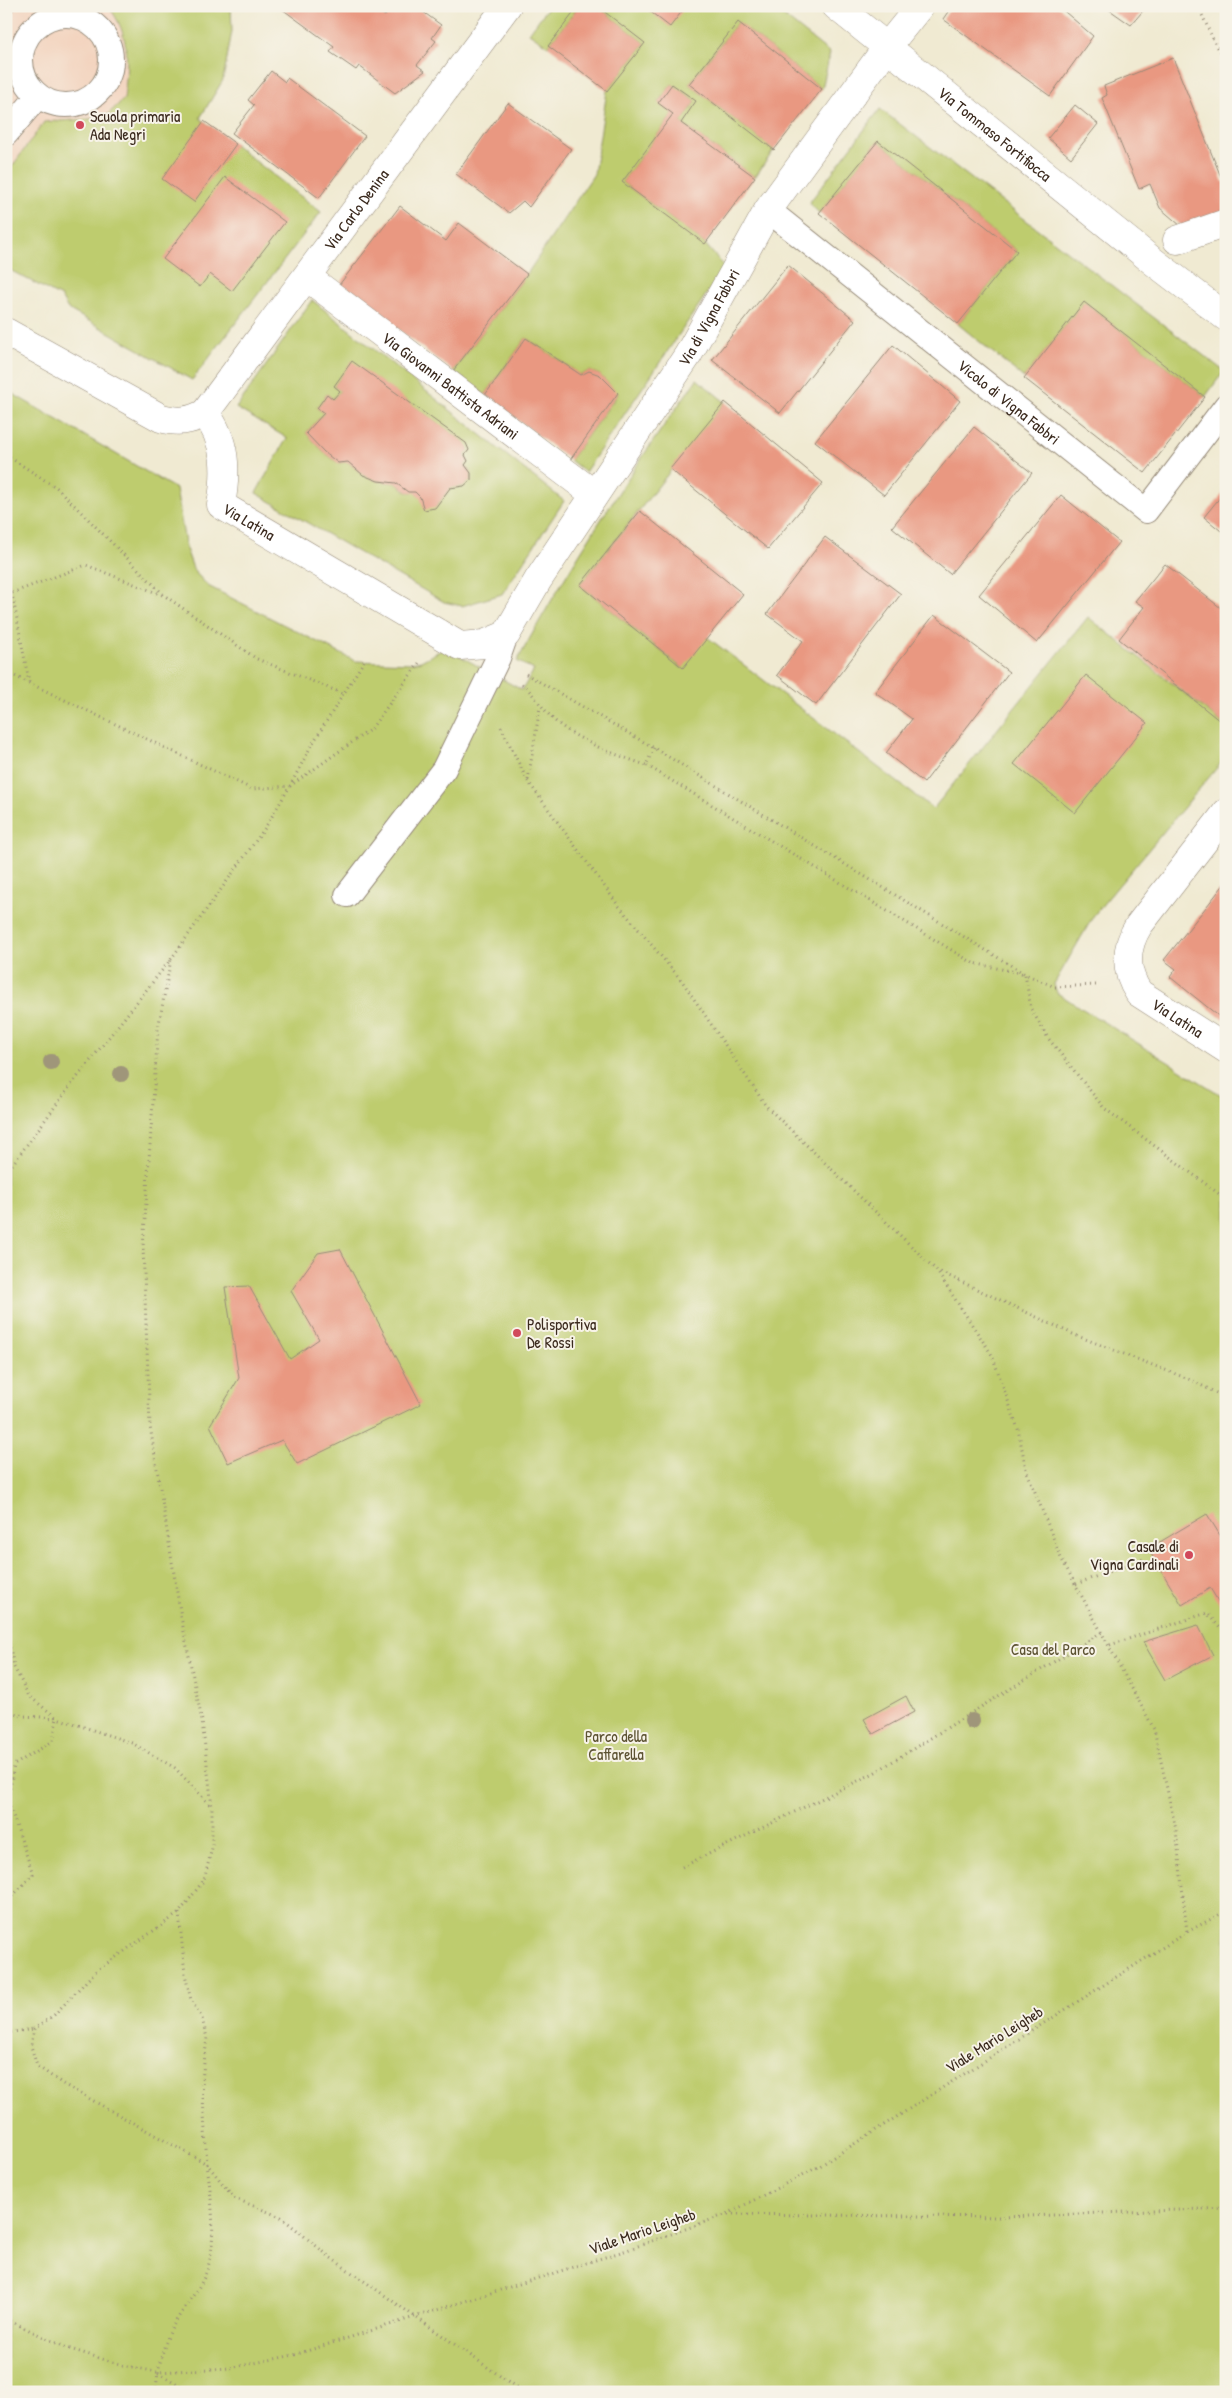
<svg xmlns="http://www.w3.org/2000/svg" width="1232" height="2398" viewBox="0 0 1232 2398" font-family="'Patrick Hand',sans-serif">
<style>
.built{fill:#f3d4bf}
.green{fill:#becc6e;stroke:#7c7b46;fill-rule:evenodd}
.building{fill:#e99881}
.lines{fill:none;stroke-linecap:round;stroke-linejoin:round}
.lane-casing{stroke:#968a78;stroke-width:26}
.street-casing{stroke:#968a78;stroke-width:29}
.path{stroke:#968a78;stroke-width:3;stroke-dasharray:1 4;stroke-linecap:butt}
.lane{stroke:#fff;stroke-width:24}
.street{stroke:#fff;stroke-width:28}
.tree{fill:#9f967a}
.poi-dot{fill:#d1495b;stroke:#f7f3e8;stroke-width:2}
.labels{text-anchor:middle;stroke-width:4;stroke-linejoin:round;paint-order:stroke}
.poi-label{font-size:16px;fill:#3b2a1e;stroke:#f7f3e8;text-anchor:start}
.street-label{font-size:16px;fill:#3b2a1e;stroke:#f7f3e8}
.park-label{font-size:16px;fill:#5c5232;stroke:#f7f3e8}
</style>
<rect width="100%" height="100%" fill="#f7f3e8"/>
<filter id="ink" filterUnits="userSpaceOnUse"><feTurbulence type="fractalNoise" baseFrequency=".02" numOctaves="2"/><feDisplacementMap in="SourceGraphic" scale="10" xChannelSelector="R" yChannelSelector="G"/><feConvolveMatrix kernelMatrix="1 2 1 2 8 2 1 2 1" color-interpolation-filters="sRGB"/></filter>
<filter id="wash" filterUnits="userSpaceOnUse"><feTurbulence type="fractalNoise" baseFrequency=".0096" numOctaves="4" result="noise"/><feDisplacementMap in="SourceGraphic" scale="20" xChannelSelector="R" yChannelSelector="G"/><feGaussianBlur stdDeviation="1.12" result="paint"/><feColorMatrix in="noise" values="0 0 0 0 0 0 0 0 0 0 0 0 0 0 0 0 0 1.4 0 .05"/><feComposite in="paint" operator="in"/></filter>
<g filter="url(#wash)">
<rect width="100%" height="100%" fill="#f0ead2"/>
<path class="built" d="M6 6H196L6 268Z"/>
<path class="green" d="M108 6H231L232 31 223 80 200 118 321 212 192 380 68 309 61 297 6 268V175L44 122 104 118 124 99C128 65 131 34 108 6Z
M549 6H579L548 46 529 33Z
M597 6H771L830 53 822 89 738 22 689 84 774 150 755 177 681 123 696 101 672 84 658 102 673 114 622 182 705 244 725 267 585 472 570 460 618 394 600 375 589 371 581 375 526 338 485 395 453 371 527 274 594 174 607 91 645 43Z
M880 109 1224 371 1205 397 1084 302 1024 378 958 324 1017 251 878 141 819 213 809 203Z
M312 300 564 501 502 594 462 606 444 602 256 493 287 438 236 408ZM352 362 466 443 469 450 465 455 468 461 465 465 471 473V480L464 486 450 488 435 508 415 492H407L396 483 378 481 363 475 348 462 338 463 324 452 306 433 324 413 317 408 327 394 333 399 340 391 334 386Z
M697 379 725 402 580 585 682 668 707 637 933 809 1088 617 1226 726V757L1094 915 1054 984 1057 993 1226 1098V2392H6V390L176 489 186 549 194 571 208 586 355 661 411 663 421 661 445 648 522 690 534 670 517 661C571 563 631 470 697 379Z"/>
<g id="blocks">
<path class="building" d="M6 6H15L6 22Z
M278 6H372L385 16 392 6H415L441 25 432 38 436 41 417 65 425 71 395 93 359 66 356 70 330 52 334 47Z
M579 6H597L645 43 607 91 548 46Z
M643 6H686L670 27Z
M952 6H1058L1093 36 1050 96 943 19Z
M1104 6H1147L1131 25Z
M738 22 822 89 774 150 689 84Z
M1173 58 1223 182 1226 181V212L1181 226 1160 208 1150 184 1139 189 1102 98 1107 95 1104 86Z
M271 71 285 82 287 78 365 136 319 198 232 133 254 105 248 100Z
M672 84 696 101 681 123 755 177 705 244 622 182 673 114 658 103Z
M508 103 571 149 529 207 523 201 509 213 456 174Z
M1075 105 1098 124 1071 158 1048 138Z
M204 121 236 144 194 202 162 179Z
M878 141 1017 251 958 324 819 213Z
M225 177 285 222 232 291 210 274 200 287 163 259Z
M400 206 446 241 459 223 527 274 453 371 339 285Z
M788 265 855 320 780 413 712 360Z
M1084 302 1205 397 1145 473 1024 378Z
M526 338 581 375 589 371 600 375 618 393 570 460 485 395Z
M893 345 960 401 884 495 815 441Z
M352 361 466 443 469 450 465 455 468 461 465 465 471 473V480L464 486 450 488 435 508 424 510 420 497 415 492H408L396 483 378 481 363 475 348 462 338 463 324 452 306 433 324 413 317 408 327 394 333 399 340 391 334 386Z
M725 402 823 483 768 549 670 469Z
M974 427 1032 473 950 574 892 527Z
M1226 490V535L1204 517Z
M1061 495 1119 542 1037 643 979 595Z
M640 511 743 594 683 668 580 585Z
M825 537 901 594 816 705 777 675 803 641 767 614Z
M1165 564 1226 612V726L1119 639 1144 607 1135 601Z
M934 615 1009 672 924 783 886 753 912 719 875 692Z
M1086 675 1147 723 1075 813 1014 764Z
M1226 882V1022L1170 977 1176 969 1164 960Z
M340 1249 421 1404 297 1464 282 1440 228 1463 210 1425 239 1378 225 1287 249 1286 290 1359 319 1339 291 1291 318 1253Z
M1207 1514 1226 1545V1603L1221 1606 1210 1588 1182 1605 1148 1549Z
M1198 1625 1213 1655 1165 1680 1143 1642Z
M906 1696 914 1712 873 1734 864 1719Z"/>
</g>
</g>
<g filter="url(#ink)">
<use href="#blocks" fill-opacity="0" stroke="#968a78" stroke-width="1"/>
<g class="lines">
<g class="lane-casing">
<g id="lane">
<circle cx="66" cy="60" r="45"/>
<path d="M6 134 38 96"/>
<path id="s1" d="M768 210 1146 511 1226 406"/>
<path d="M347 895 444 769 498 658 506 635"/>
</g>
</g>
<g class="street-casing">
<g id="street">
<path id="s2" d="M836 6 1154 262 1226 317"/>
<path d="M1177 240 1226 223"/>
<path id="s3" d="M307 277 594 494"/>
<path id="s4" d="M6 332 161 418C178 423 190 421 205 413L507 6"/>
<path id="s5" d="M205 413C227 441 227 472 221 505L460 646 484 644 506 635 538 580 688 355 768 210 887 47 920 6"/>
<path id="s6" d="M1226 813 1139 925C1125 947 1124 971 1139 993L1226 1049"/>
</g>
</g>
<path class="path" d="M1198 6 1218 50 1226 54
M6 455 57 488 165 596 257 659 344 694
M6 585 12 593 29 682
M12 593 86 565 162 595
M6 672 252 789 290 786 311 746 364 661
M526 674 654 748 1025 974 1055 987 1096 985
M522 684C530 689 545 712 555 721 580 742 616 755 646 765
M501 727 527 780 618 905 682 981 766 1106 936 1270 1075 1335 1191 1380 1226 1398
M654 748 646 765 973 963 1025 974 1031 1009 1048 1038 1104 1108 1226 1199
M528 780 540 707
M6 1173 71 1085 171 959 265 828 290 786 371 729 419 663
M936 1270 992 1355 1018 1429 1026 1469 1061 1558 1154 1729 1176 1830 1187 1932
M1076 1584 1146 1558
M6 1628 14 1667 29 1696 57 1718 53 1741 14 1765 8 1801 33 1874 6 1903
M1110 1645 1207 1613 1220 1628 1226 1627
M6 1710 23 1716 57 1718 132 1743 175 1768 212 1807
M682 1867 874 1773 1102 1632
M179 1913 185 1974 191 2000 202 2018 207 2038 202 2080 207 2164 234 2198 281 2217 331 2258 523 2392
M6 2033 34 2029
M728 2214 1003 2217 1226 2208
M6 2319 67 2348 122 2365 157 2372 230 2368 294 2355 624 2251 727 2214 818 2167 1187 1932 1226 1911
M158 2373 192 2392
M156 2392C157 2370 163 2345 173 2326 184 2306 202 2288 208 2267 217 2234 211 2198 207 2164L63 2084 37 2066 31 2046 34 2029 54 2015 96 1971 179 1913 204 1880 212 1848V1807L202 1721 181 1617 150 1426 143 1247 158 1029 171 959"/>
<use href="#lane" class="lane"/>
<use href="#street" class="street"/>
</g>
<g class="tree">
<circle cx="51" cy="1062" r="8"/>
<circle cx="121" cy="1074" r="8"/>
<circle cx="972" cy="1721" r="8"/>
</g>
</g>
<g class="poi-dot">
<circle cx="80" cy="125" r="5"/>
<circle cx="517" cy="1333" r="5"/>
<circle cx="1189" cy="1555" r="5"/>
</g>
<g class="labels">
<g class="poi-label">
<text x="90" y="122">Scuola primaria<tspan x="90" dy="18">Ada Negri</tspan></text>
<text x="527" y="1330">Polisportiva<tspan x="527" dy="18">De Rossi</tspan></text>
<text x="1179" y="1552" text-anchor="end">Casale di<tspan x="1179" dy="18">Vigna Cardinali</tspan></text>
</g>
<g class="street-label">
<text dy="6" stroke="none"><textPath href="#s2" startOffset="204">Via Tommaso Fortifiocca</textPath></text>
<text dy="6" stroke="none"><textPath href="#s4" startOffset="476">Via Carlo Denina</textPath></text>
<text dy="6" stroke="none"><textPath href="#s5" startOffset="799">Via di Vigna Fabbri</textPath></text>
<text dy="6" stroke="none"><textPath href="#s3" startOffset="180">Via Giovanni Battista Adriani</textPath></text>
<text dy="6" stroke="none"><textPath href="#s1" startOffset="308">Vicolo di Vigna Fabbri</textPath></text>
<text dy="6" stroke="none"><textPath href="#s5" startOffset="129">Via Latina</textPath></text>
<text dy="6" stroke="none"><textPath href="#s6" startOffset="260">Via Latina</textPath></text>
<text transform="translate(994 2039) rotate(-32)" y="6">Viale Mario Leigheb</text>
<text transform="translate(642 2231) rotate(-19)" y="6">Viale Mario Leigheb</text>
</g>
<g class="park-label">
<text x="1053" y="1655">Casa del Parco</text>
<text x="616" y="1742">Parco della<tspan x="616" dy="18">Caffarella</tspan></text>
</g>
</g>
<rect width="1232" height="2398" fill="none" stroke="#f7f3e8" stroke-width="25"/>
</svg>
